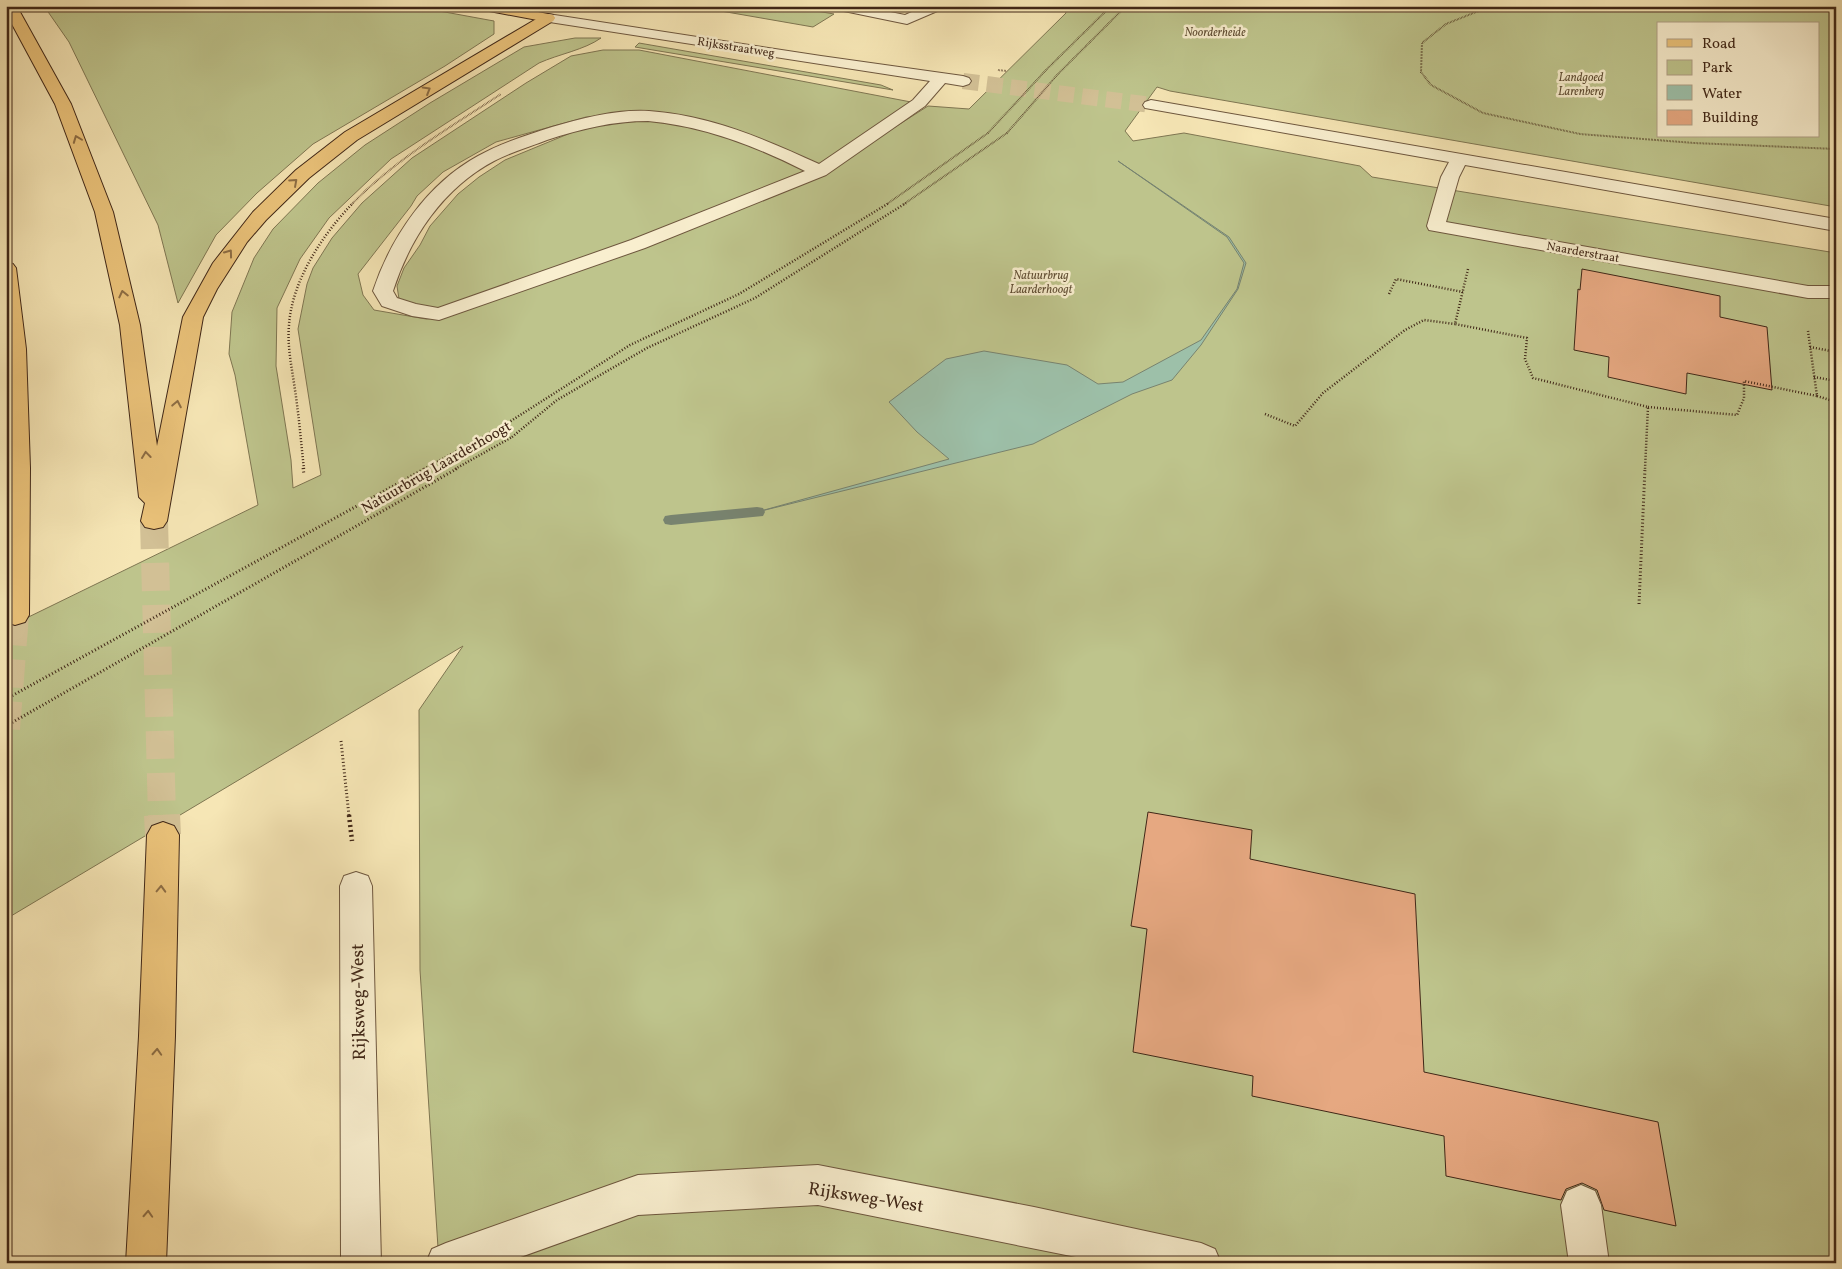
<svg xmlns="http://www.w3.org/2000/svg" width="1842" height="1269" viewBox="0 0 1842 1269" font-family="Vollkorn,serif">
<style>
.green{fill:#bec48c;stroke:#7f7652;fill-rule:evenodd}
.water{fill:#9dc0a9;stroke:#78836f}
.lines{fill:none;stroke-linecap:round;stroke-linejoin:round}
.stream{fill:#78836f;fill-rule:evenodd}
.building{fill:#e6a881;stroke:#402717}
.minor-tunnel{stroke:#d2c095;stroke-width:16;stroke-dasharray:16 8;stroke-linecap:butt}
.highway-tunnel-far1{stroke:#d2c095;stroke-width:28;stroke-dasharray:28 14;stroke-linecap:butt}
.highway-tunnel{stroke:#d2c095;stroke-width:36;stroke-dasharray:36 18;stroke-linecap:butt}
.minor-casing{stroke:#6e573e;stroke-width:2}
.major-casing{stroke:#402717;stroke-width:2}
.highway-casing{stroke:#402717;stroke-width:2}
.path-far3{stroke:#402717;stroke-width:2;stroke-dasharray:0.5 1;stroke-linecap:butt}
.path-far2{stroke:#402717;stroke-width:2.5;stroke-dasharray:1 2;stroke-linecap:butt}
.path-far1{stroke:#402717;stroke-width:3;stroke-dasharray:1 2.5;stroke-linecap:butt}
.path{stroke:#402717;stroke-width:4.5;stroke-dasharray:2 3;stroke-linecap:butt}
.minor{fill:#f9efcf;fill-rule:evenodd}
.major{fill:#ebc37a;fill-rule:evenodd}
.highway{fill:#ebc37a;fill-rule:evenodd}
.path-bridge-far2{stroke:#402717;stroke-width:2;stroke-dasharray:0.5 1;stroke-linecap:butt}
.path-bridge-far1{stroke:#402717;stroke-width:2.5;stroke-dasharray:1 2;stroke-linecap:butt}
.path-bridge{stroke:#402717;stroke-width:3;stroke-dasharray:1 2.5;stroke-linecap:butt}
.oneway{stroke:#8d6d44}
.labels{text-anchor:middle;stroke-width:5;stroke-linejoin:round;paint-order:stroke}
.far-park-label{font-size:12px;font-style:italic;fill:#604e34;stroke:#f9efcf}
.far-street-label{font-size:12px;fill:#402717;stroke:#f9efcf}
.street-label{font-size:15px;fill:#402717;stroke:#f9efcf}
.near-street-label{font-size:18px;fill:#402717;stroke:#f9efcf}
</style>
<rect width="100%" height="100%" fill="#f6e6b5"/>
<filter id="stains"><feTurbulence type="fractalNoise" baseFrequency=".004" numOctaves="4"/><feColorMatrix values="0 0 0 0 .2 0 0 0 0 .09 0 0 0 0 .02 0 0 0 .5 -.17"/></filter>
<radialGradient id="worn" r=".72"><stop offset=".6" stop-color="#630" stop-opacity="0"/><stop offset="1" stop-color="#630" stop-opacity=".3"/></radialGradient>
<path class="green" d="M44 6H412L494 21V34L445 66 313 144 257 193 216 235 178 303 158 225 69 42Z
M692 6H787L834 14 813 27Z
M1065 6H1836V207L1170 91 1157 87 1125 131 1133 141 1184 133 1360 166 1372 177 1836 253V1263H439L420 970 419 710 463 646 6 919V628L258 505 235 375 229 354 232 312 254 258 273 229 318 183 365 145 430 103 524 47 575 38H601C584 50 559 54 539 63L391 159 329 218 300 259 277 308 276 366 291 460 293 488 321 475 298 329 307 284 313 268 332 238 362 203 412 158 526 83 571 56 603 50H639L911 102 883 124 818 168 785 149 709 123 642 113 586 117 496 142 443 172 417 196 411 206 358 274 363 295 374 310 426 319 436 318 645 245 823 173 928 106 969 109 1066 13ZM1658 24H1818V136H1658Z
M639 43 881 85 893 90 635 47Z
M648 119 704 128 778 154 812 172 658 232 431 312 399 299 397 286 404 268 420 245 430 226 458 194 479 177 505 160 585 127Z"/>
<path class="water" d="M1118 161 1229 237 1246 263 1238 289 1201 345 1172 380 1132 394 1033 444 757 512 664 521 757 512 949 459 917 432 889 402 946 359 984 351 1067 365 1098 384 1123 382 1201 340 1237 289 1244 263 1227 237Z"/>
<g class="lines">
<path class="stream" d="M757 507 763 508 765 512 763 516 671 525 665 524 663 520 665 516 671 515Z"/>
</g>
<path class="building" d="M1582 269 1720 296V317L1767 327 1772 390 1687 373 1686 394 1608 377 1609 357 1574 350 1578 289 1580 290Z
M1148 812 1252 830 1250 859 1415 894 1424 1072 1658 1122 1676 1226 1604 1210 1597 1190 1582 1183 1566 1189 1561 1200 1446 1176 1444 1136 1252 1096 1253 1076 1133 1052 1147 929 1131 926Z"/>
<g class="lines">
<path class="minor-tunnel" d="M963 81 1151 105"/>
<path class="highway-tunnel-far1" d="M154 521 162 816
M6 729 15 615"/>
<path class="highway-tunnel" d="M162 815 163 835"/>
<g class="minor-casing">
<path id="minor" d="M832 6H861L905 15 925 6H944L942 9 907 24 839 10Z
M548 14 821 56 963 76 969 78 971 81 969 84 963 86 945 83 925 106 826 175 645 248 439 320 412 316 382 306 373 291C391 237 427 184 478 156 501 143 527 135 552 127 583 118 617 109 649 111 709 115 765 139 819 164L913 100 930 81 543 21 541 18 543 15ZM648 121C704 126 755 146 805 171L631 240 438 308 416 304 397 298 393 291C410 238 443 188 494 161 511 152 529 147 547 140 580 129 613 121 648 121Z
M1151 100 1836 219V231L1465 165 1459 177 1446 222 1808 286H1836V298H1808L1429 230 1427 226 1441 177 1449 162 1145 108 1143 105 1145 102Z
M356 872 368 876 372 886 381 1263H341L340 886 344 876Z
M818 1165 1034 1207 1201 1243 1215 1249 1221 1263H1106L818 1205 638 1215 504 1263H426L432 1249 446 1243 638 1175Z
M1581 1185 1595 1191 1601 1205 1609 1263H1569L1561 1205 1567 1191Z"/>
</g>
<g class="major-casing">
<path id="major" d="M477 6H508L553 15 555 18 553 21 548 22 484 10Z"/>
</g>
<g class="highway-casing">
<path id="highway" d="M6 6H15L20 12 71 104 113 212 140 325 157 446 183 317 213 263 253 212 296 170 345 132 543 15H553L555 18 553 21 357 140 309 178 266 220 247 242 217 289 203 317 167 521 163 527 154 529 145 527 141 521 145 503 139 497 120 325 95 212 55 104 6 13Z
M6 262 13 264 16 268 26 349 30 468 29 615 25 622 15 625 6 622Z
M163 822 174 826 179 835 175 1036 166 1263H126L139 1036 147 835 152 826Z"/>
</g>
<path class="path-far3" d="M1491 6 1446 24 1422 43 1421 72 1431 85 1483 113 1580 134 1694 143 1836 149
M998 70 1007 71
M1046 70 1111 6
M1058 74 1126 6
M352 204C396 159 449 128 501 94
M887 204 988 133
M904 204 1007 133"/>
<path class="path-far2" d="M1468 269 1455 324 1527 338 1525 359 1533 378 1648 407 1645 469
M1389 294 1396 279 1463 292
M1810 347 1836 352
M1814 377 1836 381
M1817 396 1836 402
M1648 407 1737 415 1744 398V381L1817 396 1808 331
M1265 414 1295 426 1323 393 1405 330 1424 320 1455 324
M503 426 630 345 739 294 889 203
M512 437 557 400 647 348 755 298 906 203
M304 469C301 443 299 416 295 390 292 368 287 347 289 325 292 280 323 234 353 203"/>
<path class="path-far1" d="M303 468 304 474
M1639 604 1645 468
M341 741 349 816"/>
<path class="path" d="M349 815 352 841"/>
<use href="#minor" class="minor"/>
<use href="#major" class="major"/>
<use href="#highway" class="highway"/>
<path class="path-bridge-far2" d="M988 133 1046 70
M1007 133 1058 74"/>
<path class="path-bridge-far1" d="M424 469 503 426
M455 469 512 437"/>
<path class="path-bridge" d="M6 699 426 468
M6 726 458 468"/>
</g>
<defs><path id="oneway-chevron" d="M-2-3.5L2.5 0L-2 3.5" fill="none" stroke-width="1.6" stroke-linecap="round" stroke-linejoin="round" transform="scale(1.25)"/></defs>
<g class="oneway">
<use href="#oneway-chevron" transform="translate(427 90) rotate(-31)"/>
<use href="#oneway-chevron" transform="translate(77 139) rotate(-111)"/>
<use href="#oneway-chevron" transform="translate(294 182) rotate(-42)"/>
<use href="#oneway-chevron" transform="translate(229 253) rotate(-54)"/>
<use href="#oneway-chevron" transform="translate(123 294) rotate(-103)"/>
<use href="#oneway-chevron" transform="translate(177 404) rotate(-79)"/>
<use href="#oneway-chevron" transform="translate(146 455) rotate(-97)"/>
<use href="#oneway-chevron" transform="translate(161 889) rotate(-88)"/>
<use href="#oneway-chevron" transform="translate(157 1052) rotate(-87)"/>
<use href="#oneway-chevron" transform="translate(148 1214) rotate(-87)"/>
</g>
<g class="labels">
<g class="far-park-label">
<text x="1215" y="36">Noorderheide</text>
<text x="1581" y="81">Landgoed<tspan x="1581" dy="14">Larenberg</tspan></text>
<text x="1041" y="279">Natuurbrug<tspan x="1041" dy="14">Laarderhoogt</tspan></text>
</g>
<g class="far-street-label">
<text transform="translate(736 47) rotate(9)" y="4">Rijksstraatweg</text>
<text transform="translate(1583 252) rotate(10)" y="4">Naarderstraat</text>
</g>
<g class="street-label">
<text transform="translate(436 467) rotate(-30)" y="5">Natuurbrug Laarderhoogt</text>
</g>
<g class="near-street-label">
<text transform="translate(358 1002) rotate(-91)" y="6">Rijksweg-West</text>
<text transform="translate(866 1197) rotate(9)" y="6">Rijksweg-West</text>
</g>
</g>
<rect width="1842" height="1269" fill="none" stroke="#f6e6b5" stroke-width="25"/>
<rect x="8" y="8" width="1827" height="1254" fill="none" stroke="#402717" stroke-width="2.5"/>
<rect x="12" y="12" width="1817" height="1244" fill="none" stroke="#402717"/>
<rect x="1657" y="22" width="162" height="115" fill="#f9efcf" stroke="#af9f85"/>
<rect x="1667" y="39" width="25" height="8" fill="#ebc37a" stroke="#af9f85"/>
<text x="1702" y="48" font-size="15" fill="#402717">Road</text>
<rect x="1667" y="60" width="25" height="15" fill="#bec48c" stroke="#af9f85"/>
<text x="1702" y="72" font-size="15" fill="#402717">Park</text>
<rect x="1667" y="85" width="25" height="15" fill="#9dc0a9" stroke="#af9f85"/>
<text x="1702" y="98" font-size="15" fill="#402717">Water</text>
<rect x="1667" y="110" width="25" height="15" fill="#e6a881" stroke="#af9f85"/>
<text x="1702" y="122" font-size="15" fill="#402717">Building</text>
<rect width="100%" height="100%" filter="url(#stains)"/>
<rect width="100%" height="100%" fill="url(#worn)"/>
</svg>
